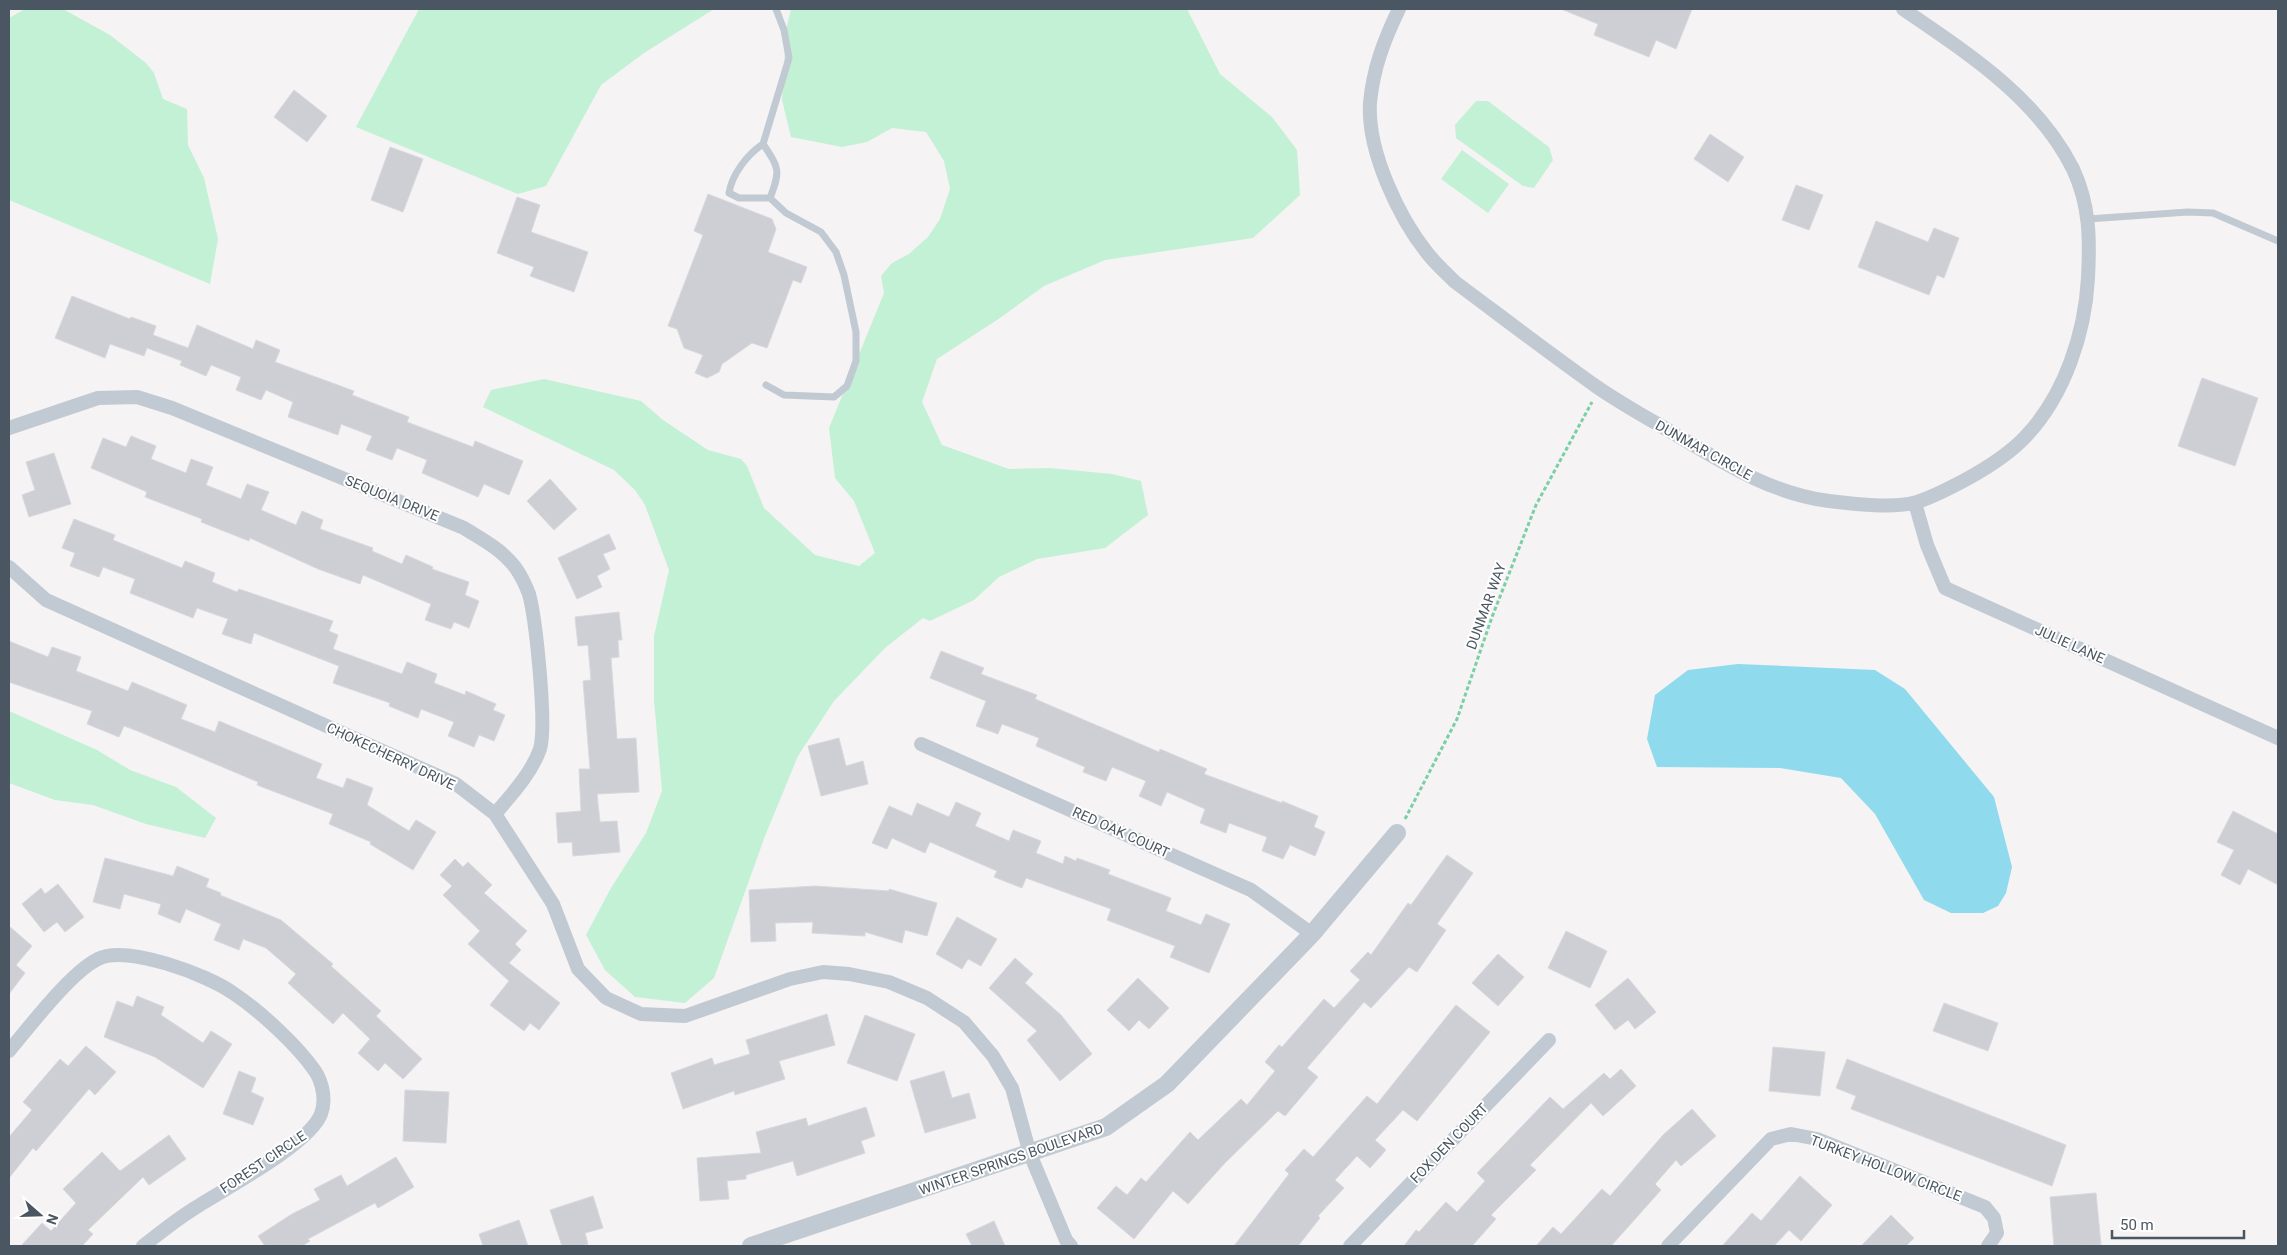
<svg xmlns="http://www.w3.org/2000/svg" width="2287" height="1255" viewBox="0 0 2287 1255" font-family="Roboto,sans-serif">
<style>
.green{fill:#c3f1d5}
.water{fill:#90daee}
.building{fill:#cdcfd5;stroke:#d7d9de}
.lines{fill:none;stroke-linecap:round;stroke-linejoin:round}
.path{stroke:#7ad0a6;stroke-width:3;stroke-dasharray:4 2.5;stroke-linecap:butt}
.service{stroke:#c1cad2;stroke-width:7}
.minor{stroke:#c1cad2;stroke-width:14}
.tertiary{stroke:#c1cad2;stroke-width:18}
.labels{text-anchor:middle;stroke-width:4;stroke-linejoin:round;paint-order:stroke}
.street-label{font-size:14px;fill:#4a5661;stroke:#fff}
</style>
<rect width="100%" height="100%" fill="#f5f3f3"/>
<path class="green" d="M25 9H63L110 35 146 63 154 73 163 99 187 109 188 145 204 178 218 239 210 284 9 200V18Z
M419 9H714L644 53 601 85 546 186 518 194 356 127Z
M791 9H1187L1220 74 1272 117 1297 150 1300 195 1253 238 1105 260 1044 286 1000 318 937 359 922 402 942 445 1009 469 1050 468 1112 474 1141 481 1148 515 1105 548 1037 559 999 577 974 600 930 621 923 618 885 648 834 701 798 756 765 836 714 978 685 1003 635 997 605 970 586 935 611 888 646 833 662 791 654 700V636L669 570 645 505 635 490 614 470 483 407 491 390 544 379 641 401 663 420 708 450 741 459 747 466 764 508 815 555 859 566 875 553 854 501 835 478 829 428 884 293 881 276 892 263 909 254 928 237 940 219 950 189 944 161 926 132 892 128 867 142 842 147 791 137 782 100 786 30Z
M1476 101H1488L1549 147 1553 160 1534 188 1523 186 1456 138 1455 125Z
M1462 150 1509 184 1488 213 1441 179Z
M9 711 97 750 130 770 176 787 216 818 205 838 146 824 93 805 55 800 9 783Z"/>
<path class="water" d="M1738 664 1875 670 1905 689 1994 797 2012 867 2006 893 1998 906 1983 913H1951L1924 900 1875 814 1841 778 1780 768 1657 767 1647 739 1655 695 1688 670Z"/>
<path class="building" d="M1561 9H1692L1676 49 1656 40 1649 57 1594 35 1598 24Z
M294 90 327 116 307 142 274 117Z
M1710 134 1744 157 1728 182 1694 159Z
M390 147 423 159 403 212 371 200Z
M1796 185 1823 195 1809 230 1782 220Z
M708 194 772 219 776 229 768 252 807 267 801 283 793 280 767 348 752 343 722 364 719 372 707 378 695 373 703 355 684 348 677 329 668 326 703 235 694 231Z
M517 197 540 205 531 232 588 252 574 292 530 276 534 267 497 253Z
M1876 221 1928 242 1934 228 1959 238 1944 278 1937 275 1929 295 1858 267Z
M72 296 130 319 131 317 156 326 153 335 188 348 197 325 253 349 256 340 280 350 275 362 354 391 352 395 409 417 407 422 473 447 475 441 523 461 509 495 484 484 478 497 422 473 427 460 397 448 392 460 366 450 372 436 341 424 338 435 288 417 293 402 266 390 261 400 236 390 241 377 211 365 206 376 180 365 182 361 147 348 144 356 110 344 105 358 55 338Z
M2202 378 2258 398 2235 466 2178 446Z
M131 436 156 446 151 459 186 473 191 459 213 467 206 485 241 499 247 484 269 492 261 510 296 525 302 511 323 520 320 529 373 548 372 551 402 564 406 555 433 567 432 569 469 582 465 595 479 601 469 628 454 622 451 629 425 620 431 604 363 575 360 584 318 569 250 538 249 541 201 522 202 519 145 497 147 492 91 468 103 438 126 447Z
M54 453 71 504 29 517 22 495 35 490 26 462Z
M550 479 577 509 554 530 527 501Z
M74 519 115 535 113 540 182 568 185 561 215 573 212 582 237 592 239 589 333 621 329 631 338 635 333 649 402 674 407 662 437 674 434 683 465 695 466 691 496 704 493 710 505 715 494 741 479 735 474 747 448 736 454 722 421 709 418 718 389 706 390 703 333 683 339 666 254 633 251 644 222 634 228 619 197 608 193 618 130 593 135 579 103 567 99 577 70 566 75 553 62 548Z
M609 534 616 549 603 554 610 569 597 576 602 587 577 599 558 558Z
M619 612 622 640H618L619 657 611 658 617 739 636 738 639 792 597 794 600 822 617 821 620 852 573 856 572 842 558 843 556 813 581 811 579 769H590L583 681 591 680 588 645 578 646 575 617Z
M9 641 48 657 52 647 81 657 76 671 128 691 132 682 187 705 181 719 215 732 219 721 322 764 316 778 343 788 347 778 373 788 367 805 409 831 416 820 436 832 413 870 370 844 371 842 329 824 333 814 257 785 258 782 135 730 124 726 119 737 87 724 92 711 9 682Z
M941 651 984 668 981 674 1037 695 1035 699 1159 752 1160 749 1207 769 1204 774 1282 803V801L1318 816 1314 827 1325 832 1315 856 1290 845 1283 859 1262 851 1267 837 1229 823 1226 833 1200 823 1205 809 1167 792 1161 806 1139 796 1146 781 1112 767 1106 781 1083 772 1085 767 1036 746 1039 738 1002 724 998 734 976 726 986 701 930 678Z
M839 738 846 766 863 761 868 784 821 796 808 746Z
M956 802 981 813 975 826 1009 841 1013 830 1041 841 1036 853 1063 864 1065 856 1076 861 1077 858 1110 870 1108 874 1171 898 1166 911 1201 925 1206 914 1230 924 1209 973 1170 957 1175 946 1107 920 1111 909 1026 878 1022 888 994 877 997 871 930 842 925 853 892 838 887 849 872 843 889 806 912 816 917 803 949 817Z
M2233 811 2278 834V885L2248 869 2240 885 2221 875 2234 850 2217 842Z
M1447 855 1473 873 1437 924 1446 930 1417 972 1409 967 1371 1008 1364 1002 1307 1068 1318 1077 1285 1116 1278 1111 1224 1164 1188 1204 1173 1191 1134 1239 1097 1208 1116 1186 1127 1195 1141 1178 1146 1182 1190 1132 1198 1140 1241 1099 1247 1105 1275 1071 1265 1062 1279 1045 1282 1047 1324 999 1334 1008 1360 980 1350 971 1368 952 1371 955 1408 903 1411 905Z
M105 858 173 876 177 866 209 879 206 887 221 893 220 895 281 920 333 964 331 966 381 1011 376 1016 422 1059 403 1079 385 1063 378 1071 358 1053 370 1039 343 1013 333 1024 288 983 296 974 266 948 243 939 239 950 214 940 221 924 186 909 180 923 158 914 161 904 124 894 120 909 93 902Z
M455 859 463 867 468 862 492 885 484 893 527 931 515 944 521 950 509 963 560 1003 539 1030 530 1023 524 1031 490 1005 509 981 468 944 480 931 443 895 452 886 440 875Z
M58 884 84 917 65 932 57 922 44 932 22 904 41 888 45 894Z
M815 886 889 891V889L937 903 927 936 905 930 902 943 865 932V936L812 933 813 922 775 923 776 941 751 942 749 890Z
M957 917 997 939 981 966 968 959 962 969 936 954Z
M9 926 32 946 16 965 25 973 9 994Z
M1566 931 1607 951 1590 988 1548 968Z
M1498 954 1524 977 1498 1006 1472 983Z
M1015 958 1033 974 1025 983 1061 1015 1092 1054 1060 1081 1027 1040 1037 1031 989 988Z
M1138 978 1169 1008 1149 1029 1139 1020 1129 1031 1107 1010Z
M1628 978 1656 1012 1635 1029 1628 1020 1615 1030 1595 1005Z
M137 996 164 1007 161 1015 203 1043 211 1031 232 1044 203 1088 155 1057 104 1037 117 1001 133 1007Z
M1944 1003 1998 1023 1988 1051 1933 1031Z
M1456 1005 1490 1032 1417 1121 1403 1110 1375 1140 1386 1150 1370 1168 1357 1156 1335 1180 1344 1188 1318 1216 1320 1218 1298 1246H1234L1289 1174 1285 1170 1304 1149 1313 1157 1367 1096 1377 1104Z
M827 1014 835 1045 779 1061 785 1079 735 1095 734 1091 683 1109 671 1073 712 1058 714 1065 750 1054 746 1040Z
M865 1015 915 1034 897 1081 847 1063Z
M86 1046 116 1072 95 1095 89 1089 36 1151 33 1148 9 1178V1137L32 1110 23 1102 60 1059 68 1066Z
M1773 1047 1825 1052 1820 1096 1769 1091Z
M1847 1059 2066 1145 2052 1186 1851 1109 1856 1096 1836 1088Z
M1621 1069 1636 1086 1603 1116 1591 1103 1530 1165 1536 1170 1491 1215 1496 1219 1472 1246H1404L1416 1230 1419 1232 1446 1202 1457 1212 1485 1181 1477 1173 1550 1097 1563 1109 1604 1073 1610 1079Z
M239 1071 256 1078 251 1092 264 1098 253 1125 223 1114Z
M944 1071 952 1098 969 1093 976 1118 925 1133 910 1081Z
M405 1090 449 1092 446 1143 403 1141Z
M866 1107 875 1136 861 1141 865 1153 797 1176 793 1161 746 1175V1179L727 1181 729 1199 700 1201 697 1158 761 1153 756 1132 806 1118 808 1126Z
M1692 1109 1716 1136 1681 1166 1676 1160 1655 1184 1661 1190 1611 1246H1536L1553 1227 1561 1234 1602 1189 1610 1196 1663 1135Z
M169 1135 186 1159 149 1185 143 1177 88 1230 93 1234 82 1246H21L42 1223 51 1231 76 1203 63 1189 102 1152 120 1171Z
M396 1157 414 1187 378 1208 375 1203 308 1239 310 1241 302 1246H265L258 1236 292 1214 320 1200 314 1189 341 1175 347 1186Z
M1800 1176 1832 1205 1801 1241 1789 1230 1774 1246H1722L1752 1213 1761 1221Z
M2096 1193 2101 1245 2054 1246 2050 1197Z
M593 1196 603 1228 585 1233 588 1244 581 1246H562L550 1210Z
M1891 1215 1914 1238 1906 1246H1861Z
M519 1220 528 1246H483L479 1234Z
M994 1221 1005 1246H972L966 1234Z"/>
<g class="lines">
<path class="path" d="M1405 819 1457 719 1492 617 1536 505 1592 402"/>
<path class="service" d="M763 144C779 168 781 170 770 198
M2088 219 2188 212 2213 213 2278 241
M766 385 784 395 834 397 847 386 856 361V332L844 275 836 252 821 232 786 213 770 198H739L729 193C732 174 747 155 763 144L789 58 784 30 776 9"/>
<path class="minor" d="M1399 9C1384 40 1373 69 1370 103 1367 151 1399 218 1428 254 1436 264 1446 273 1455 282 1502 317 1549 353 1597 387 1623 405 1651 420 1678 436 1725 464 1773 494 1829 501 1854 504 1893 509 1917 502 1933 497 1950 488 1965 480 1987 468 2010 454 2027 435 2065 394 2085 333 2088 278 2090 240 2090 205 2073 169 2037 97 1967 53 1903 9
M9 428 98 398 137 397 172 408 464 528C483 540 501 549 515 567 520 574 526 586 529 594 536 620 547 725 540 749 531 774 512 794 495 814
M1915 503 1927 545 1945 588 2278 738
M9 567 46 600 456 784 495 814 553 904 578 969 606 998 641 1014 685 1016 790 979 823 972 849 974 889 982 927 998 964 1022 993 1056 1012 1088 1030 1154 1066 1240 1071 1246
M921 744 1251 890 1312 934
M9 1051C30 1026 71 972 98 959 126 944 208 975 233 993 260 1011 297 1045 315 1071 323 1083 326 1101 321 1114 309 1145 224 1189 195 1208 177 1219 160 1233 143 1246
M1350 1246 1549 1040
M1668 1246 1771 1139 1791 1134 1817 1139 1985 1207 1994 1218 1997 1233 1988 1246"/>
<path class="tertiary" d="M751 1246 1106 1127 1167 1084 1312 934 1397 833"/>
</g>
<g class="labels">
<g class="street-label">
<text transform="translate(1704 450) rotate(29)" y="5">DUNMAR CIRCLE</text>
<text transform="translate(392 498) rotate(22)" y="5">SEQUOIA DRIVE</text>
<text transform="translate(1486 606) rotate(-70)" y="5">DUNMAR WAY</text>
<text transform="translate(2070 644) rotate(24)" y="5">JULIE LANE</text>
<text transform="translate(391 756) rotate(25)" y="5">CHOKECHERRY DRIVE</text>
<text transform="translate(1121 832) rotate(24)" y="5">RED OAK COURT</text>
<text transform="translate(1449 1143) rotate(-46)" y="5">FOX DEN COURT</text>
<text transform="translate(1011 1159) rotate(-19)" y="5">WINTER SPRINGS BOULEVARD</text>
<text transform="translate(263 1162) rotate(-34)" y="5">FOREST CIRCLE</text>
<text transform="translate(1886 1168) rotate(21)" y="5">TURKEY HOLLOW CIRCLE</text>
</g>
</g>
<rect width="2287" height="1255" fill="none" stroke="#4a5661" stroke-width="20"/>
<g transform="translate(40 1215) rotate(110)" stroke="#ffffff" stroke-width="4" paint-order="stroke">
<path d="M0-4L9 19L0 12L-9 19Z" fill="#4a5661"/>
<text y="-8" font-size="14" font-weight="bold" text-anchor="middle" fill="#4a5661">N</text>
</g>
<path d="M2112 1230v8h132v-8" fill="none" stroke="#4a5661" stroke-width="2.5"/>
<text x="2120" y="1230" font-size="15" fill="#4a5661" stroke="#ffffff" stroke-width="4" paint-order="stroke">50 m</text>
</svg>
